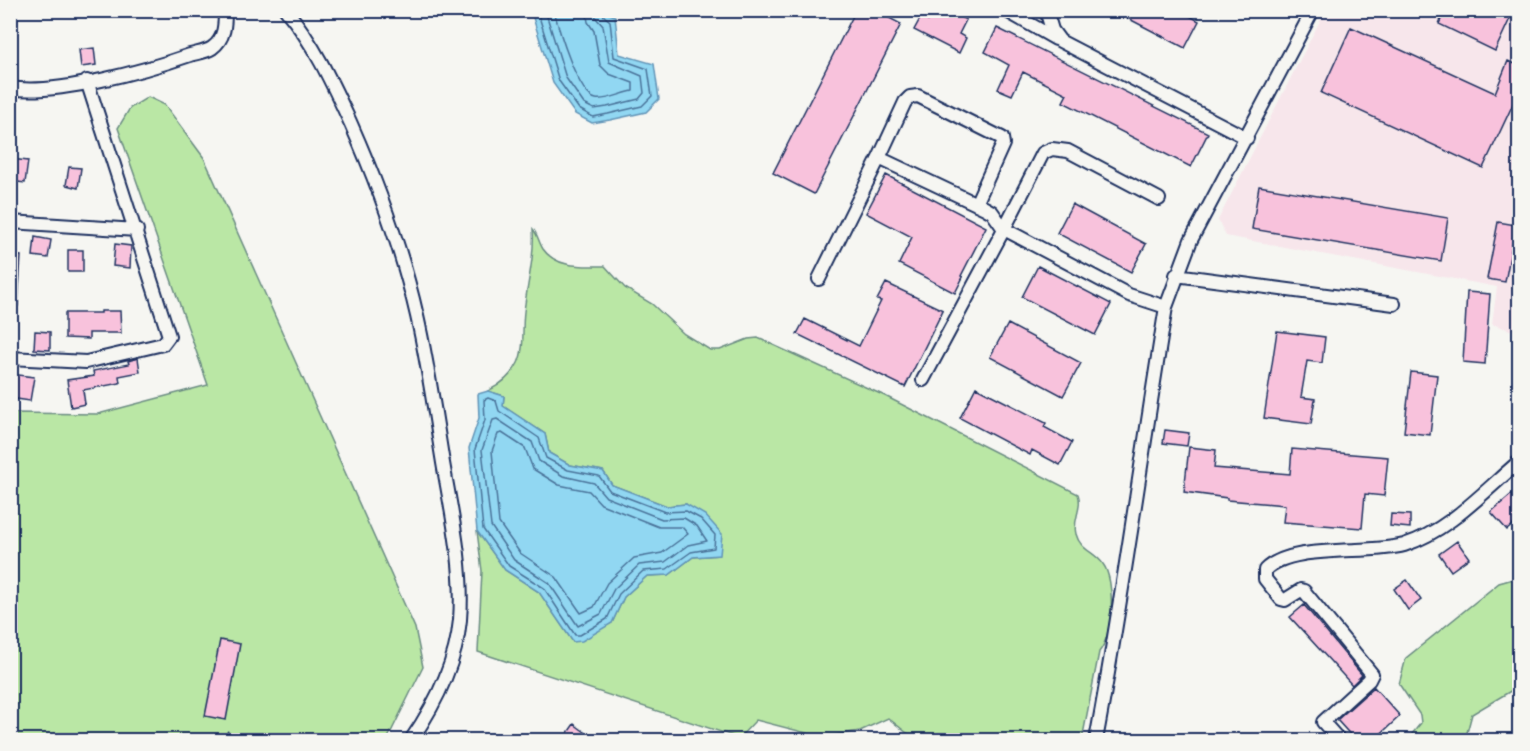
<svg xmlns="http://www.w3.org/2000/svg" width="1530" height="751" viewBox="0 0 1530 751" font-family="'Playpen Sans',sans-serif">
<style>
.built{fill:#f7e6eb}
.green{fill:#bae7a5;stroke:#6a8b82;stroke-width:1.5}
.water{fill:#91d7f2;stroke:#6294b7;stroke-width:1.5}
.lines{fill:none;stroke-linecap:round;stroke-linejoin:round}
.shore{stroke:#4a7299;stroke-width:1.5}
.building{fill:#f8c2dc;stroke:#1b2f5e;stroke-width:1.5}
.minor-casing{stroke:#1b2f5e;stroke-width:16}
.path{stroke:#1b2f5e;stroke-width:2;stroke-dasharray:1.5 4.5;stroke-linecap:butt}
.minor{stroke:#f6f6f2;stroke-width:12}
</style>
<rect width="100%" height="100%" fill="#f6f6f2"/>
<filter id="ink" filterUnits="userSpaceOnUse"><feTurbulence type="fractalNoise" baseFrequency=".0167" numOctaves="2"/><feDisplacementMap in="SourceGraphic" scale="12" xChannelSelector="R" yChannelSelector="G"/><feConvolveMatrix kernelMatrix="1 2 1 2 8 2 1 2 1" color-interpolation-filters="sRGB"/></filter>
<g filter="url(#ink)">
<path class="built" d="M1325 11H1519V333L1492 324 1497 287 1226 236 1218 220Z"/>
<path class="green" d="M148 97 165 105 204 158 415 628 423 667 387 740H11V413L98 414 208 385 118 128 130 108Z
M533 229C538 235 539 243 543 249 557 269 584 266 605 266L625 288 652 304 684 334 710 350H720L748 339 758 338 885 396 1078 494C1083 508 1072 520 1076 534 1080 550 1095 552 1103 564 1116 581 1113 636 1099 652L1082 740H922L907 733 888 718 860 731 822 737 756 720 739 738 478 652 482 571 477 531 505 570 539 592 573 642 612 623 624 597 647 576 669 575 693 557 719 555 686 504 667 506 612 485 603 471 570 465 549 453 545 434 503 406 504 396 488 391C500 385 512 375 518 363 525 349 522 327 524 312 527 284 535 257 533 229Z
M1513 579 1519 580V614L1516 620 1519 635V686L1472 714 1465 740H1407L1421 723 1420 715 1399 684 1406 658 1499 583Z"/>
<path class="water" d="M531 11H602L615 16 619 54 654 64 659 99 646 112 610 120 592 123 575 114 553 83Z
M488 391 504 396 503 406 545 434 549 453 570 465 603 471 612 485 667 506 686 504 705 515 722 534 720 555 693 557 669 575 647 576 624 597 612 623 582 641 573 642 539 592 505 570 477 531 469 448 479 418 478 394Z"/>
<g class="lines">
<path class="shore" d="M537 10 559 81 579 109 593 117 608 114 642 106 652 96 648 69 614 57 610 21 604 16 602 10
M545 10 566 78 584 104 594 109 607 107 639 99 644 93 642 76 609 62 603 26 596 18 595 10
M554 10C558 27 578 96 596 99 606 101 622 93 633 91V83L609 74 600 65 594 31 588 22 586 10
M488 398 496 401 499 411 539 438 546 458 568 470 599 476 610 491 665 512 686 511 701 519 715 535 714 548 691 552 667 569 643 571 619 594 607 619 580 635H575L544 588 509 566 483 529 475 449 485 420 484 400Z
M497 419 532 442 539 461 563 476 594 483 606 497 662 519 684 518 697 526 707 541 688 545 665 562 639 565 614 589 601 614 578 626 549 583 514 560 491 526 482 450 493 420Z
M502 433 525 448 533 469 559 485 589 491 601 504 659 527H682L688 534 662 553 634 558 607 583 594 607 581 613 556 577 520 553 499 523 492 451 498 434Z"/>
</g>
<path class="building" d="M856 10H874L901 24 814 194 773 173Z
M933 10H947L966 20 959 34 966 38 959 53 914 30 921 17 928 21Z
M1112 10H1179L1199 21 1185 48Z
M1445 10H1514L1495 51 1439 24Z
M1351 27 1495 93 1508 61 1520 66V89L1483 168 1321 93Z
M997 28 1208 133 1191 167 1063 102 1067 94 1023 72 1012 95 998 89 1009 65 985 52Z
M94 48 96 65 81 67 79 50Z
M10 159 28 161 25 183 10 181Z
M69 167 81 168 78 188 66 185Z
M886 175 986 227 961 276 963 277 955 293 899 264 912 237 866 213Z
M1259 186 1448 218 1441 261 1252 229Z
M1072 204 1146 244 1131 272 1057 233Z
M1498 222 1516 225 1505 282 1487 279Z
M35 237 51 240 48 258 33 256Z
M115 244 131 246 130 268 113 266Z
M68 250H83V272H68Z
M10 255 21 256 18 306 10 305Z
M1038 266 1111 304 1095 335 1022 297Z
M886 283 943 310 905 387 797 334 805 319 859 346 881 301 877 300Z
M1467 292 1490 294 1485 364 1463 362Z
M101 311H120L121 333H89V339L65 338V313H101Z
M1008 324 1081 363 1063 396 990 357Z
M35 331 50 332V350L34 349Z
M1277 331 1325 337 1322 363 1307 361 1301 397 1315 399 1311 424 1264 418Z
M138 358 140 372 119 376 120 383 83 390 85 404 71 407 67 380 94 376 93 371 129 364 128 361Z
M1411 372 1437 375 1430 435 1404 432Z
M10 374 34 377 30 401 10 398Z
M976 387 1046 423 1044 427 1072 442 1060 465 1032 450 1030 455 960 418Z
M1165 430 1189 433 1187 446 1163 443Z
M1189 447 1216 450 1214 468 1290 474 1292 449 1388 457 1384 496 1365 494 1362 528 1283 522 1285 505 1227 500V498L1184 492Z
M1520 487V519L1507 530 1491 512Z
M1391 514 1410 515V528L1390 526Z
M1457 541 1469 558 1451 571 1439 554Z
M1407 580 1421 600 1408 610 1394 589Z
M1304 605 1362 675 1352 685 1290 617Z
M220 640 240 644 226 720 205 716Z
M1374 687 1400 716 1373 741H1356L1337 720Z
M574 724 597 741H562Z"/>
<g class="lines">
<g class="minor-casing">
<path id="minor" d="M286 10C315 45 332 83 351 124 378 185 402 250 417 316 428 364 435 414 443 463 452 515 464 568 460 620 456 664 435 705 411 740
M1005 10 1056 39
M1046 10 1052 30 1060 41 1247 138
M10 88C55 96 147 70 190 55 197 53 206 52 212 48 225 39 225 24 225 10
M879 158 905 102 910 97 918 96 1002 138 1003 144 976 204
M10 222 137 230
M1004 229 1043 153 1052 149 1068 151 1159 199
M1176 275 1394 304
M819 279 879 158 985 208 992 212 1004 229
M10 358 86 362 163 344 169 336 87 81
M923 380 1004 229 1129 295 1166 307
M1096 740C1123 597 1142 452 1166 307L1191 240 1313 10
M1339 740 1323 722 1369 680 1372 674 1304 591 1301 590 1285 600 1281 599 1265 579V570C1291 543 1368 555 1404 545 1449 531 1484 491 1520 461"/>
</g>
<path class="path" d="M227 731 238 740"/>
<use href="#minor" class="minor"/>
</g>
</g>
<rect width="1530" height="751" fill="none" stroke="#f6f6f2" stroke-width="36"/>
<rect x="18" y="18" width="1494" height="715" fill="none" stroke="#1b2f5e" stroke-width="2" filter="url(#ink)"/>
</svg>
